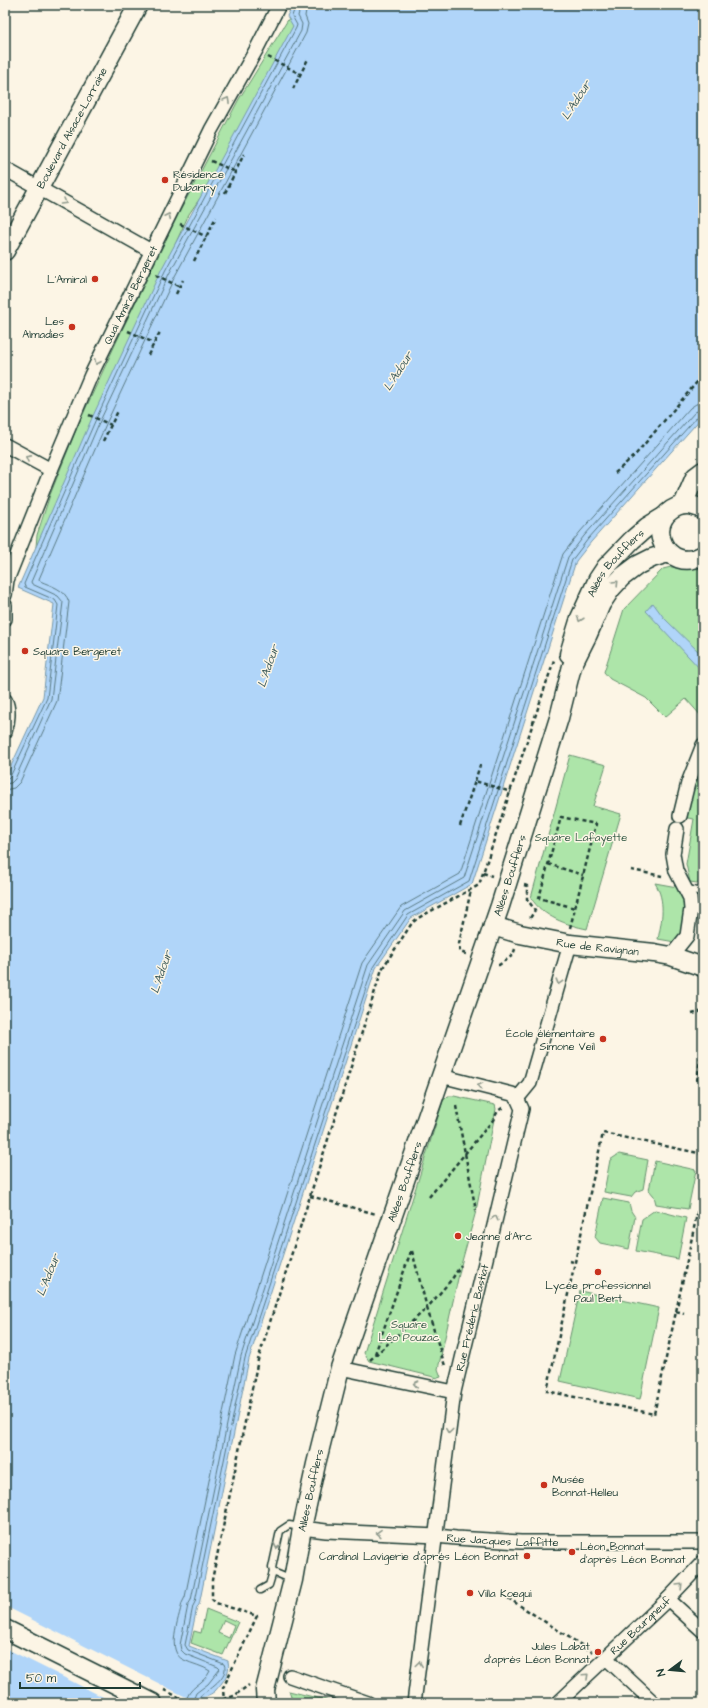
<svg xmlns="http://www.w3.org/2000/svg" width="708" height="1708" viewBox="0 0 708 1708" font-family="'Architects Daughter',sans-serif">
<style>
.green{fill:#ade5a9;stroke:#66916e;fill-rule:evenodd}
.water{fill:#b0d5f9;stroke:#7698aa}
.pier{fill:#fcf5e5}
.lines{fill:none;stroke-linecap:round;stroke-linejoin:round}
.shore{stroke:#597a83;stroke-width:1}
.lane-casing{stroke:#1f3d34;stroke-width:9}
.street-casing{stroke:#1f3d34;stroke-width:16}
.secondary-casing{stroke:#1f3d34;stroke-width:21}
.path{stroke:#1f3d34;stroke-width:2.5;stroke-dasharray:4 3;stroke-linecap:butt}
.lane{stroke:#fcf5e5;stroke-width:6}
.street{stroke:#fcf5e5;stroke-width:13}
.secondary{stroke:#fcf5e5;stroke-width:18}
.oneway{stroke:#8e998c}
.poi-dot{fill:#c8321e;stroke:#fcf5e5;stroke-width:1.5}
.labels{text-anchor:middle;stroke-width:3;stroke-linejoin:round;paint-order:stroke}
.street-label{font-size:11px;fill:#1f3d34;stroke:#fcf5e5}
.poi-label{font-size:11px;fill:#1f3d34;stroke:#fcf5e5;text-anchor:start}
.park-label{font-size:11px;fill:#3b5f4b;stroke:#fcf5e5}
.water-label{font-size:12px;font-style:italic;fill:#3c5b5b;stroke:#fcf5e5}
</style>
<rect width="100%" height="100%" fill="#fcf5e5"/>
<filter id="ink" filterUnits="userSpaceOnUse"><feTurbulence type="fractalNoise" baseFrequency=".025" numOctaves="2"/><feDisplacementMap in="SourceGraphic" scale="8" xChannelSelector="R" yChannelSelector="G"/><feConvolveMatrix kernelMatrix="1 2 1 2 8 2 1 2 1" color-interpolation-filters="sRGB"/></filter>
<g filter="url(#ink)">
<path class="green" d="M289 18 294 24 289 37 212 181 189 214 36 547 37 535 50 495 78 425 121 332 179 213 239 99Z
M671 567 703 569V718L686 699 665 717 646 698 610 679 604 672 624 609 663 569Z
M703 753V884L690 882 686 864 694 819 682 817Z
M570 755 606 765 593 806 621 814 587 929C567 925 543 917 531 898Z
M655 883 677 887 683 893 688 913 683 935 675 942 658 939C662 920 666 901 655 883Z
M448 1096H454L495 1105 496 1109 476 1211 461 1265 438 1369 441 1377 438 1378 369 1361 364 1353 443 1101Z
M619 1154 648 1160 643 1189 635 1192 631 1197 604 1192 610 1160Z
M655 1161 696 1170 688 1209 656 1204 654 1196 649 1190Z
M603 1198 629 1203 631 1211 635 1217 629 1249 600 1243 595 1237Z
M655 1210 686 1218 678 1259 636 1251 642 1219Z
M580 1291 659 1308 640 1399 560 1381Z
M206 1609 238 1622 223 1655 191 1643 194 1631 201 1633ZM224 1620 234 1625 229 1638 218 1633Z
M289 1691 334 1702V1703H293Z"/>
<path class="water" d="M293 5H703V416L591 542 576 561 472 884 411 918 376 968 249 1359 199 1605 197 1607 189 1646 228 1661C231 1673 223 1682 215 1691 209 1696 204 1696 201 1703H5V779L43 697 54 604 18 588 92 418 161 270 293 26 287 16Z
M653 603 664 618 703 656V674L702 671 646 611Z"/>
<path class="pier" d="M5 1606 186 1697 195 1700 216 1693 204 1700 203 1703H115L5 1648Z"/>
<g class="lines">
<path class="shore" d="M5 779 10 777 47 698 58 605 55 600 25 587 24 584 96 419 165 271 296 28 297 25 292 16 296 5
M5 784 11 783 15 779 51 699 63 602 58 596 32 584 31 582 100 421 169 274 301 31 302 24 298 16 301 5
M5 790 14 788 20 782 57 701 69 602C65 589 51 586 40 581L39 579 106 424 175 276 306 33 308 24 305 16 307 5
M186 1703C187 1686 204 1685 210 1671 203 1666 192 1664 184 1660 165 1652 179 1619 182 1603L185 1597 235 1355 362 963 401 907 460 874 563 554 580 532 690 408 696 404 703 403
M192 1703 196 1693 208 1684 220 1669 218 1667 185 1654 181 1650 180 1645 188 1605 191 1600 241 1356 368 965 405 911 464 878 568 557 584 536 695 412 703 409
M198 1703 200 1696C208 1689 230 1677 224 1664L188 1650 185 1645 193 1606 195 1602 245 1358 373 967 408 915 469 881 572 560 588 539 698 416 703 414"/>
<g class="lane-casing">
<path id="lane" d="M687 889 703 892
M292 1580 273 1572 272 1568 280 1531 289 1525 301 1527
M260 1590 269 1585 273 1572"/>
</g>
<g class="street-casing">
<g id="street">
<path d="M5 169 151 251"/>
<path d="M5 445 51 470"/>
<path id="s1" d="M5 595 7 580 51 470 91 375 211 130 256 50 279 5"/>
<path d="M5 605V619"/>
<path d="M5 700C10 709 8 723 5 732"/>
<path d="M680 816 688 783 703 745"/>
<path d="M671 956 687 936 691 909 690 898 676 871 673 854 677 829"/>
<path d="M517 1098 521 1094 530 1083 570 944"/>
<path d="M340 1368 454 1392"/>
<path id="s2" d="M302 1528 326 1531 437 1536 456 1538 521 1542H703"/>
<path d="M668 1599 703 1631"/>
<path d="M606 1658 654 1703"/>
<path d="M290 1676 368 1703"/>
<path id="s3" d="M414 1703 454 1392 522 1109 517 1098 512 1094 441 1076"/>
<path id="s4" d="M558 1703 668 1599 703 1562"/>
</g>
</g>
<g class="secondary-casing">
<g id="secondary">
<path id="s5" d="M5 251 138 5"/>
<path d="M683 505 695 477 703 471"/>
<path d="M703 510C695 505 686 503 677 507 642 522 667 576 703 555"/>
<path id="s6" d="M569 654 580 618 598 579 606 567 632 540 647 527 665 516"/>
<path id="s7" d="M493 926 520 934 570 944 654 953 671 956 703 967"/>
<path d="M5 1629 153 1703"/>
<path id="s8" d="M266 1703 265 1690 293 1580 302 1528 316 1464 340 1368 500 906 559 718 572 666 588 634 601 604 611 589 622 577 638 565 652 558 665 554H670"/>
</g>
</g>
<path class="path" d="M268 57 300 74
M293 89 308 59
M211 161 236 172
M225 193 244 154
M180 224 207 237
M194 261 216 217
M156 275 180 287
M176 294 183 280
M128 331 154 343
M148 355 160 332
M89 415 111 425
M103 441 118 411
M615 473 636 454 703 375
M475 781 480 765
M460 826 475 781 511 792
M548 864 583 875
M631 870 662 876
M483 873 492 876
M524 885 527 886V899L535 910 529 920
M570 928 596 824 561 817 539 898 575 908
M466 954 460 952 459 944 471 890
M498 965H499L513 955 515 949
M692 1014 703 1011
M697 1081 703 1038
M456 1106 476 1211
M703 1154 603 1133 547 1391 654 1414 703 1186
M310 1196 376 1214
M429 1197 493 1120 498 1111 505 1106
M412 1251 427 1308 452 1279 461 1265
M569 1261 575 1262
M676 1311 684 1313
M375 1354 411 1251
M370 1360 427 1308 445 1366
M508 1598 592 1652
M164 1690 191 1703
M210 1703 234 1696 249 1685
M224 1703 223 1688 257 1616 216 1603 212 1599V1580L258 1360 382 969 412 923 418 918 479 885 554 660"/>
<use href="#lane" class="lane"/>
<use href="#street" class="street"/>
<use href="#secondary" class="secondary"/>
</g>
<defs><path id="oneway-chevron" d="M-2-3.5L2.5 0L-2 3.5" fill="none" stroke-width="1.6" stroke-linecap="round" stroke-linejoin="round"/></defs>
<g class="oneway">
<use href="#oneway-chevron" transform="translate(227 100) rotate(-61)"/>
<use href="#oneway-chevron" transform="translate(64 202) rotate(30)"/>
<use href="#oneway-chevron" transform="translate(168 216) rotate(-64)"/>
<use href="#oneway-chevron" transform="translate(97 362) rotate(115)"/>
<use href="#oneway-chevron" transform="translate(28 458) rotate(-151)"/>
<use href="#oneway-chevron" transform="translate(616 583) rotate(-46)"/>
<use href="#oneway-chevron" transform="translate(580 619) rotate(109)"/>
<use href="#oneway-chevron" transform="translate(559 982) rotate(106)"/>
<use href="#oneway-chevron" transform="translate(480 1086) rotate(-166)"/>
<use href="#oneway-chevron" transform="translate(495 1218) rotate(-76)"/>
<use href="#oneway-chevron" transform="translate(416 1384) rotate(-168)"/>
<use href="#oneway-chevron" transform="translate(449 1431) rotate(97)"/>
<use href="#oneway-chevron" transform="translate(379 1533) rotate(-178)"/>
<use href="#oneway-chevron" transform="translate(277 1546) rotate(102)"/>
<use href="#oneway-chevron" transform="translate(680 1586) rotate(-46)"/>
<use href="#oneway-chevron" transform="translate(419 1664) rotate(-82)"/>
<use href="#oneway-chevron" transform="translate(586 1676) rotate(-43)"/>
</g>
</g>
<g class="poi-dot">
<circle cx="165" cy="180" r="4"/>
<circle cx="95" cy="279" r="4"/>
<circle cx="72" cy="327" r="4"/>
<circle cx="25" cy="651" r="4"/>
<circle cx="603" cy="1039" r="4"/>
<circle cx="458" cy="1236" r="4"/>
<circle cx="598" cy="1272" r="4"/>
<circle cx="544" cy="1485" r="4"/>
<circle cx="572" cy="1552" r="4"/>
<circle cx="527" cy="1556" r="4"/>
<circle cx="470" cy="1593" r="4"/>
<circle cx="598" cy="1652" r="4"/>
</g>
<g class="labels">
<g class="street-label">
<text dy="4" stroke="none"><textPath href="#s5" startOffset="140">Boulevard Alsace-Lorraine</textPath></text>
<text dy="4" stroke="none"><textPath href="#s1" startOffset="326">Quai Amiral Bergeret</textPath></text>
<text dy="4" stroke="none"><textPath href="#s6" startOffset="104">Allées Boufflers</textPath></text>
<text dy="4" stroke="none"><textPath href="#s8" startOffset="865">Allées Boufflers</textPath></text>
<text dy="4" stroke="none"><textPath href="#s7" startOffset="107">Rue de Ravignan</textPath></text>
<text dy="4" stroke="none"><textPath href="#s8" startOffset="541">Allées Boufflers</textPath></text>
<text dy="4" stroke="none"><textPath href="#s3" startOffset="390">Rue Frédéric Bastiat</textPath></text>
<text dy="4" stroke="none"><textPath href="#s8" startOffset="218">Allées Boufflers</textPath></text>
<text dy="4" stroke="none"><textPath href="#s2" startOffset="201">Rue Jacques Laffitte</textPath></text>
<text dy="4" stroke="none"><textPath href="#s4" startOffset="113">Rue Bourgneuf</textPath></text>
</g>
<g class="poi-label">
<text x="173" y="178">Résidence<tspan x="173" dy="13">Dubarry</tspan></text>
<text x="87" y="283" text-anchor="end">L'Amiral</text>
<text x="64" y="325" text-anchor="end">Les<tspan x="64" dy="13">Almadies</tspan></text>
<text x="33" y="655">Square Bergeret</text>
<text x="595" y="1037" text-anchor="end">École élémentaire<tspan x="595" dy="13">Simone Veil</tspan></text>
<text x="466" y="1240">Jeanne d'Arc</text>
<text x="598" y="1289" text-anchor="middle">Lycée professionnel<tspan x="598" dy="13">Paul Bert</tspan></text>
<text x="552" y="1483">Musée<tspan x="552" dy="13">Bonnat-Helleu</tspan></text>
<text x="580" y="1550">Léon Bonnat<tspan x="580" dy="13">d'après Léon Bonnat</tspan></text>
<text x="519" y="1560" text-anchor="end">Cardinal Lavigerie d'après Léon Bonnat</text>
<text x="478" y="1597">Villa Koegui</text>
<text x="590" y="1650" text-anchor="end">Jules Labat<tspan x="590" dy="13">d'après Léon Bonnat</tspan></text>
</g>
<g class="park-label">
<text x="581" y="841">Square Lafayette</text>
<text x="409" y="1328">Square<tspan x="409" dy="13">Léo Pouzac</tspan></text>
</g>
<g class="water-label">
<text transform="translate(576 100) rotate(-57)" y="4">L'Adour</text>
<text transform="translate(398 371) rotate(-57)" y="4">L'Adour</text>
<text transform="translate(268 666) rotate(-71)" y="4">L'Adour</text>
<text transform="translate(161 972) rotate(-71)" y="4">L'Adour</text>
<text transform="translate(48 1275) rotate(-68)" y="4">L'Adour</text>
</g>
</g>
<rect width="708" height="1708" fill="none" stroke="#fcf5e5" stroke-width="20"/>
<rect x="10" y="10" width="688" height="1688" fill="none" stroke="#1f3d34" stroke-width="1.5" filter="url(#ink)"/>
<g transform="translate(670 1670) rotate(254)" stroke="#fcf5e5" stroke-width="3" paint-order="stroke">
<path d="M0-3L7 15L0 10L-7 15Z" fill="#1f3d34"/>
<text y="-6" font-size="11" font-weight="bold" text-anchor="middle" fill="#1f3d34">N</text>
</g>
<path d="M20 1682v6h120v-6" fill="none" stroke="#1f3d34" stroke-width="2"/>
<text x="26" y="1682" font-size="12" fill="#1f3d34" stroke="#fcf5e5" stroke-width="3" paint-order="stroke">50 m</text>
</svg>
